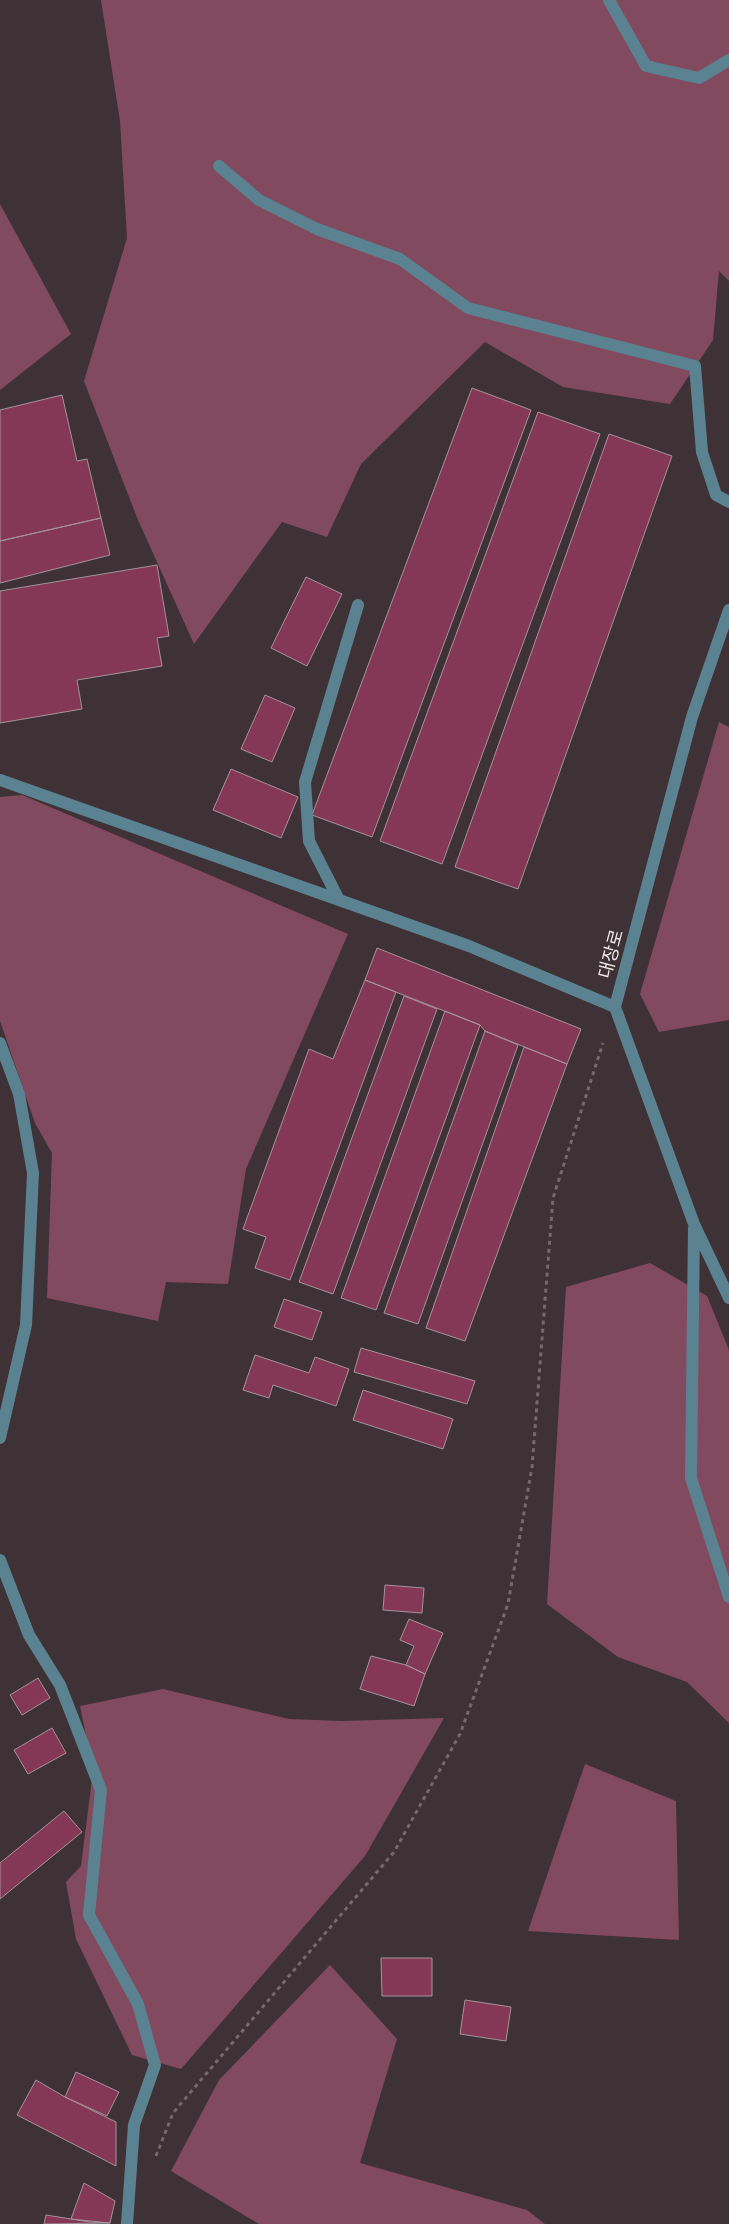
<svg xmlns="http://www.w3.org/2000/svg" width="729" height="2224" viewBox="0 0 729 2224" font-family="'Exo 2','Noto Sans KR',sans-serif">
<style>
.green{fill:#824a5e}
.building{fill:#853856;stroke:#a39498}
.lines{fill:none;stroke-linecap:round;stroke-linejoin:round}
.path{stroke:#75696d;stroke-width:3;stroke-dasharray:4 4;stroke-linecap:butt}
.minor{stroke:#5a8291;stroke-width:12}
.labels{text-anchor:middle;stroke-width:4.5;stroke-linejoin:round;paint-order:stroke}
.street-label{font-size:18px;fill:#f1e9eb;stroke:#3f3236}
</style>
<rect width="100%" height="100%" fill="#3f3236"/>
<path class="green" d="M101 0H729V281L719 271 713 340 670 404 563 387 485 342 361 464 327 537 282 522 194 644 138 520 84 381 127 238 120 121Z
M0 204 71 334 0 390Z
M719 722 729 727V1020L659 1032 640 994Z
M22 795 348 934 246 1169 228 1284 166 1282 158 1321 47 1298 52 1153 35 1123 0 1021V797Z
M650 1263 707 1296 729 1350V1723L687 1682 618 1657 547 1604 566 1287Z
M163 1689 289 1719 342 1721 444 1718 365 1856 181 2069 132 2055 76 1939 66 1882 81 1866 93 1771 80 1706Z
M585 1764 676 1801 679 1940 528 1931Z
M330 1965 397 2039 360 2163 527 2210 545 2224H259L171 2171 219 2080Z"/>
<path class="building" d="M472 388 531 410 372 837 312 815Z
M62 395 77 461 87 459 101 518 0 541V410Z
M538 412 600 434 442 864 380 841Z
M609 434 672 456 518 889 455 867Z
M101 518 110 555 0 583V541Z
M157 565 169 636 157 638 162 666 77 680 82 709 0 723V591Z
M306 577 342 594 307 666 271 648Z
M265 695 295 708 272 762 241 749Z
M231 769 298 797 281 838 213 810Z
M377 948 581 1029 567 1064 485 1031 480 1025 365 980Z
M365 980 396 992 290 1280 255 1268 266 1237 243 1229 309 1049 333 1059Z
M404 996 437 1009 333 1294 299 1282Z
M445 1011 480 1025 376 1310 341 1298Z
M485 1031 518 1045 418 1324 384 1313Z
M524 1047 567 1064 465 1341 426 1328Z
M284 1299 322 1312 312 1340 274 1327Z
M361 1348 475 1381 467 1404 354 1372Z
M255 1355 309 1373 315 1357 349 1369 336 1406 273 1385 269 1398 243 1390Z
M363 1390 453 1419 443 1449 353 1420Z
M385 1585 424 1588 422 1613 383 1610Z
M409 1619 443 1633 425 1674 406 1665 414 1646 400 1640Z
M371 1656 406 1665 425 1674 414 1706 360 1689Z
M38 1678 50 1698 22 1715 10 1695Z
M52 1728 66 1753 28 1774 14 1750Z
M64 1811 82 1832 0 1899V1863Z
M381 1958H432V1996H382Z
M465 2000 511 2007 506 2041 460 2034Z
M76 2072 119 2092 107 2116 65 2097Z
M36 2080 65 2097 116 2122V2166L17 2115Z
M84 2183 115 2201 110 2223 71 2219Z
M46 2215 90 2222 110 2223 44 2224Z"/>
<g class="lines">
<path class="path" d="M156 2156 173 2113 394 1852 460 1734 508 1604 532 1467 553 1198 603 1043"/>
<path class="minor" d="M609 0 646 66 699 78 729 60
M219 166 259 200 317 229 400 259 468 308 695 366 702 452 716 495 729 502
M729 610 692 717 615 1007 694 1224 729 1298
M0 780 469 946 615 1007
M339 900 309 841 305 782 358 605
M0 1043 19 1094 33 1173 26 1325 0 1438
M694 1228 691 1478 729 1597
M0 1560 29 1635 60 1685 101 1790 89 1915 138 2004 155 2065 134 2125 127 2224"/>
</g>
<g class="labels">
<g class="street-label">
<text transform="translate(611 954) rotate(-75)" y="6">대장로</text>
</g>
</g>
</svg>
